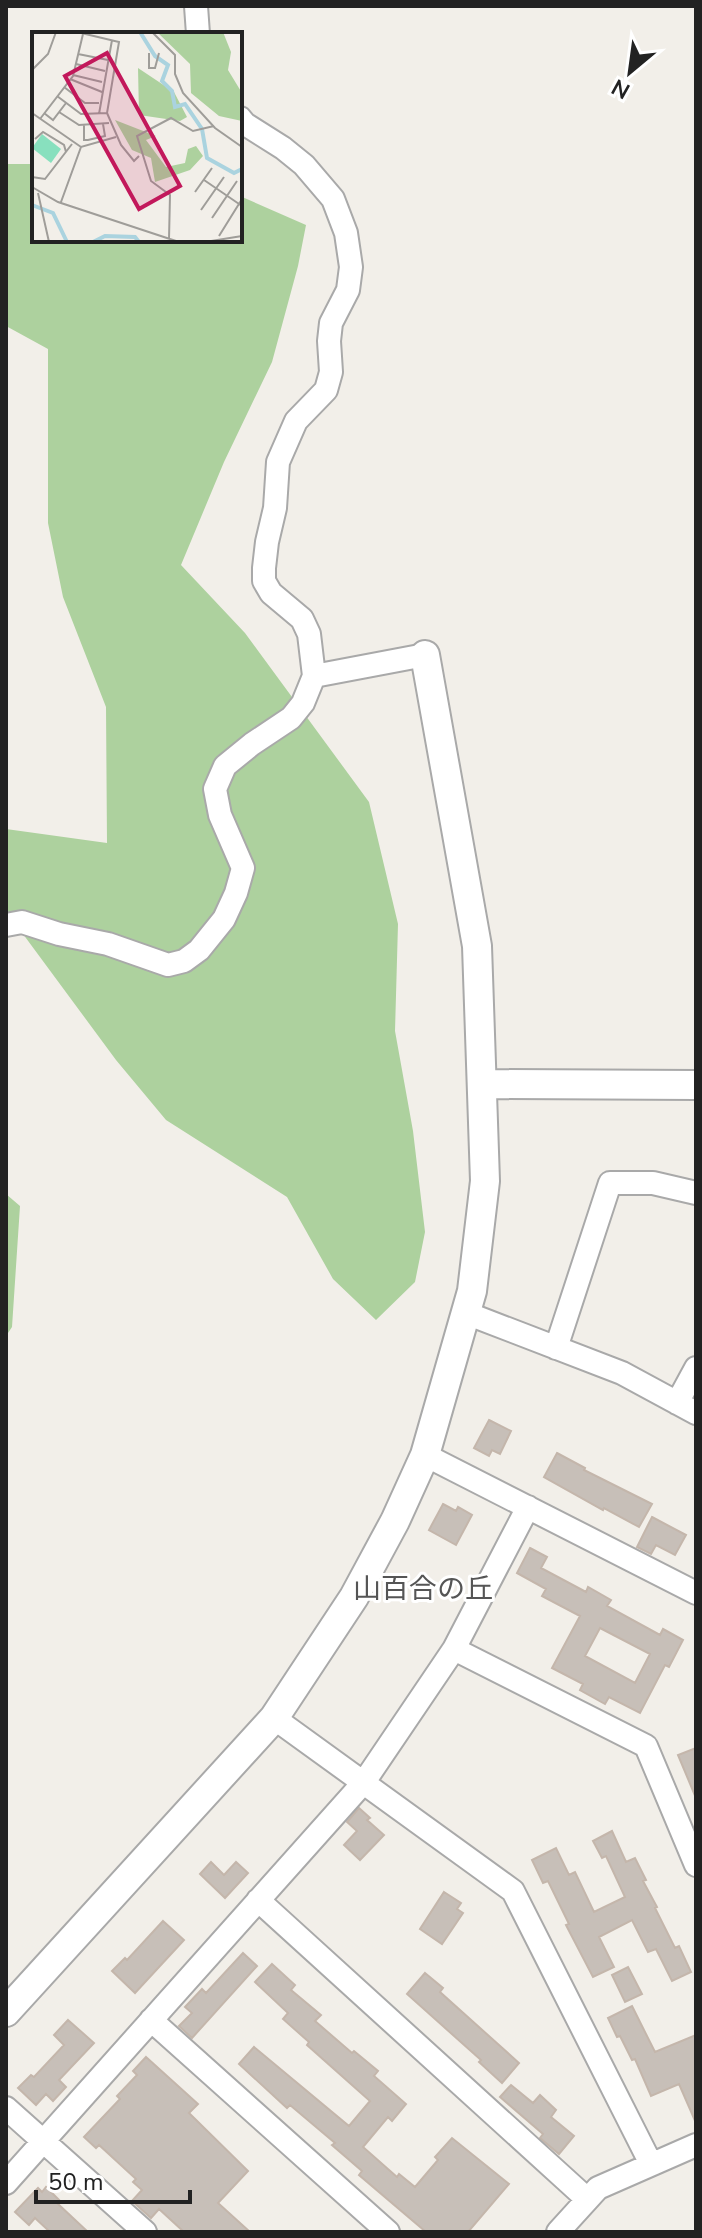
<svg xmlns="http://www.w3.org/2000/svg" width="702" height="2238" viewBox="0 0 702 2238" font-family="'Nunito Sans','Noto Sans JP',sans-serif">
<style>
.forest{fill:#add19e}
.building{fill:#c7bfb8;stroke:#c4b6ab;stroke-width:2;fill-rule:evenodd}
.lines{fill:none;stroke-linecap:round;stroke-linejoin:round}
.minor-casing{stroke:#a9a9a9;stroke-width:26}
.tertiary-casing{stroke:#a9a9a9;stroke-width:32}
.minor{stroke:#fff;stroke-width:22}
.tertiary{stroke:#fff;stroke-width:28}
.labels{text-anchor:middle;stroke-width:6;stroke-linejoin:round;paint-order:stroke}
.quarter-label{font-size:28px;fill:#555;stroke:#fff}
.inset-river{fill:none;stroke:#aad3df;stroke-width:4}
.inset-road{fill:none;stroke:#9f9d99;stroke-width:2}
.view{fill:#c2185b;fill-opacity:0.15;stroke:#c2185b;stroke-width:4}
.inset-edge{fill:none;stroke:#222;stroke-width:4}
</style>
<rect width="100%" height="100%" fill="#f2efe9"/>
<path class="forest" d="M6 164H34V240H240V196L306 225 298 266 272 362 224 462 181 565 245 633 369 802 398 924 395 1031 413 1131 425 1232 415 1282 376 1320 333 1279 287 1197 166 1120 116 1060 6 911V829L107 843 106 707 63 597 48 523V349L6 326Z
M6 1194 20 1206 12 1327 6 1336Z"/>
<path class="building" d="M489 1420 511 1431 500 1454 492 1450 489 1456 474 1448Z
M557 1453 585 1468 584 1470 652 1504 639 1527 604 1508 603 1510 544 1477Z
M443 1504 456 1511 458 1507 472 1515 456 1545 429 1530Z
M652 1517 686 1535 675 1555 656 1545 651 1554 637 1547Z
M530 1548 547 1557 541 1568 586 1592 588 1587 611 1600 607 1606 660 1635 663 1629 683 1640 669 1667 665 1665 640 1713 609 1697 605 1704 580 1690 583 1684 552 1668 580 1616 542 1596 546 1589 517 1573ZM600 1628 650 1654 635 1683 585 1656Z
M696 1748V1798L678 1755Z
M359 1808 370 1818 367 1820 384 1835 360 1860 344 1845 357 1831 347 1822Z
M612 1831 626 1862 635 1858 646 1880 643 1881 657 1907 655 1908 675 1948 679 1946 691 1972 672 1981 656 1949 648 1952 632 1920 599 1937 614 1967 593 1977 566 1925 569 1924 548 1881 543 1883 532 1860 556 1848 569 1875 575 1872 594 1912 625 1897 606 1856 602 1858 593 1841Z
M211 1862 224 1875 236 1862 248 1873 225 1898 200 1874Z
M444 1892 461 1903 457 1909 463 1913 442 1944 420 1929Z
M163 1921 184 1940 135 1993 112 1971 125 1958 127 1960Z
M243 1953 257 1966 192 2038 179 2026 192 2013 185 2007 202 1989 206 1993Z
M272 1964 295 1985 291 1990 321 2015 315 2021 352 2053 354 2051 378 2071 374 2076 406 2104 392 2121 388 2117 363 2147 397 2177 399 2174 415 2187 438 2160 435 2157 452 2138 509 2184 468 2232H426L359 2175 362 2171 332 2145 335 2143 290 2105 287 2108 239 2064 254 2047 349 2126 370 2101 307 2045 309 2042 283 2019 288 2013 255 1982Z
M628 1967 642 1994 625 2002 612 1975Z
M425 1973 443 1988 440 1992 519 2063 502 2083 479 2062 481 2060 407 1994Z
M632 2006 655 2052 696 2035V2123L679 2084 651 2096 635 2059 632 2060 620 2036 617 2037 608 2018Z
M68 2020 94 2043 59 2080 66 2087 53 2101 46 2094 36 2105 18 2088 31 2075 34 2077 64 2045 54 2035Z
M146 2057 198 2104 189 2113 248 2171 218 2203 250 2232H184L159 2209 151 2218 132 2201 142 2190 133 2182 136 2179 99 2145 96 2148 84 2137 120 2099 117 2096 137 2075 133 2071Z
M511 2085 533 2103 540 2095 556 2110 551 2117 574 2136 559 2154 540 2138 543 2134 500 2097Z
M46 2187 59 2200 57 2203 88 2232H50L35 2218 29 2225 15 2212 38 2188 42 2192Z"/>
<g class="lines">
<g class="minor-casing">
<path id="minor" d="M196 6 198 34
M314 676 425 655
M6 925 22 922 59 934 108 944 168 965 184 961 199 950 224 919 236 893 243 868 220 815 215 789 225 766 252 744 291 718 303 703 314 676 309 634 302 619 271 593 264 581V568L267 542 275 508 278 462 296 421 326 390 331 372 329 341 331 323 348 290 351 267 346 233 333 199 304 165 283 148 245 124 240 118
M466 1313 622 1373 696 1413
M556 1348 610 1183H653L696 1193
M677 1403 696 1368
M425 1455 696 1593
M454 1649 646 1746 696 1865
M274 1718 513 1891 651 2164
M258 1900 587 2199
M151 2020 388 2232
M6 2108 145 2232
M6 2183 364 1782 454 1649 528 1507
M558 2232 598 2188 696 2145"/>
</g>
<g class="tertiary-casing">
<path id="tertiary" d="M483 1084 696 1085
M6 2012 274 1718 354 1597 395 1521 425 1455 472 1291 485 1181 477 946 425 655"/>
</g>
<use href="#minor" class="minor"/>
<use href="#tertiary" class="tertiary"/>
</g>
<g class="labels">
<g class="quarter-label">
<text x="423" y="1598">山百合の丘</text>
</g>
</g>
<g transform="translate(32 32)">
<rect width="210" height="210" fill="#f2efe9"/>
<path d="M125 0H191L199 20 196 38 210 61V89L187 84 159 61 158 32ZM106 36 142 60 155 85 148 89 107 83ZM83 88 124 104 114 108 134 135 153 131 156 117 164 114 171 124 158 138 123 150 119 126 100 118Z" fill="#add19e"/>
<path d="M10 102 29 117 19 131 0 116Z" fill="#88e0be"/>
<path class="inset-river" d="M108 0 123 24 136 33 130 49 140 59 143 75 153 72 170 97 175 126 202 141 210 137M0 173 21 181 35 210M61 210 73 204 103 205 107 210"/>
<path class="inset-road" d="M45 0 87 10 75 81 89 113 102 129 107 124M120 0 143 23V42L151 61 183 96 210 115M117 21V36H123L127 21M46 22 76 28M44 32 73 39M0 38 16 22 24 0M41 43 70 50M38 47 70 60M32 55 53 71H67M25 64 49 82 75 81M27 80 47 93 77 91M0 81 49 115 84 105M12 81 21 88 34 71M67 82 80 8M8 87 41 44 51 2M52 93V108H56L73 104 71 92M3 107 11 100 32 113 34 120M0 145 13 147 40 112M172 148 210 174M0 155 26 170 147 210M163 160 180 136M6 161 17 210M29 170 49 115M169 178 192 145M180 186 205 149M187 204 210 167M137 207 138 163 119 149 105 104 139 86 161 99 182 94M173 210 210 204"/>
<path class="view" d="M75 21 148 154 107 177 33 44Z"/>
<rect width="210" height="210" class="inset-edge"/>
</g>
<rect width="702" height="2238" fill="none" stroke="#222222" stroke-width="16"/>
<g transform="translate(630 72) rotate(209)" stroke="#ffffff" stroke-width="6" paint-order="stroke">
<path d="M0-6L14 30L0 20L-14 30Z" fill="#222222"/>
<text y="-12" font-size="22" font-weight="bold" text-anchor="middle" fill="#222222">N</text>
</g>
<path d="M36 2190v12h154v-12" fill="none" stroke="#222222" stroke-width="4"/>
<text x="48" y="2190" font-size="24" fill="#222222" stroke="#ffffff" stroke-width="6" paint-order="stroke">50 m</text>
</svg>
